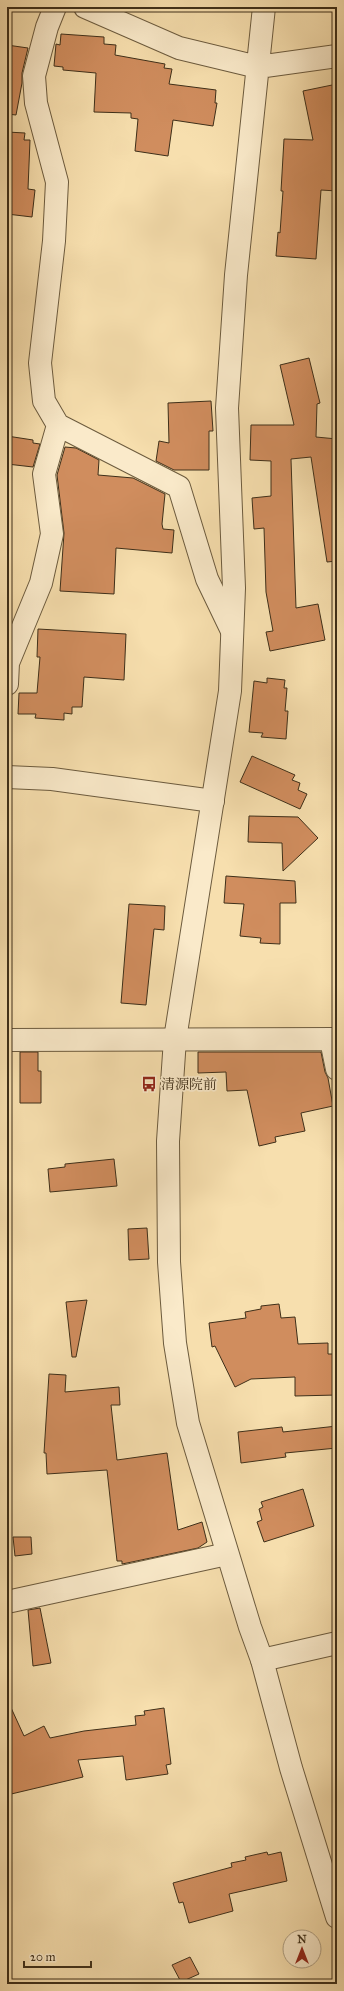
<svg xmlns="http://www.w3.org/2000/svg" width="344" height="1991" viewBox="0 0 344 1991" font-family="'IM FELL Great Primer','Noto Serif JP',serif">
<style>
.building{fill:#d08d5e;stroke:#3e2f19}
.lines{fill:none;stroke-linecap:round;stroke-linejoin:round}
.minor-casing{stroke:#6c5b3e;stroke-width:24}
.tertiary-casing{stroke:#6c5b3e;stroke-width:24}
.minor{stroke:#faeaca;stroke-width:22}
.tertiary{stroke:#faeaca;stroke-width:22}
.labels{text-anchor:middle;stroke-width:3.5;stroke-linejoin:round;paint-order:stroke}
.poi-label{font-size:14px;fill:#3e2f19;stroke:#faeaca;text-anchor:start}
</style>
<rect width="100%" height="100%" fill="#f7dfae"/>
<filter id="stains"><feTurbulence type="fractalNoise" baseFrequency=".005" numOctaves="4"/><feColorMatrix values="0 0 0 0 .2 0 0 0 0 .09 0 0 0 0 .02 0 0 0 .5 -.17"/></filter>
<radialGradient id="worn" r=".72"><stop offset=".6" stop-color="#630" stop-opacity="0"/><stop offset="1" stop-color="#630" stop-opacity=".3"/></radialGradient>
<path class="building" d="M61 34 104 37V44L116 45 115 55 165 64 164 68 172 69 169 84 216 90 215 103H217L213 126 173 120 168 156 135 151 138 119 131 118V113L94 112 96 73 63 70V67L54 66 56 44 60 45Z
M7 45 28 48 22 73V83L16 115 7 114Z
M337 84V191L321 190 316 259 276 256 278 232 280 233 283 191H281L284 139 313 140 303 91Z
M7 132 25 133 24 140H30L28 189 35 190 32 217 7 214Z
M309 358 320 403 317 404 316 437 337 439V561L327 562 311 457 291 459 296 608 318 604 325 640 270 651 266 632 273 631 266 592 264 528 254 529 252 498 271 496V461L250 460 251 425H294L280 365Z
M211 401 213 431H209V470H174L156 461 159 441 169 443 168 403Z
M7 436 33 440V443L40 444 33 467 7 464Z
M65 447 76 448 99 460 98 475 133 478 165 494 162 524 163 529 174 530 172 553 116 548 114 594 60 591 64 533 57 475Z
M38 629 126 634 124 680 84 677 82 707H72V714L64 713V720L35 718 36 714H18L19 693H37L40 657H37Z
M267 678 285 680 284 688H287L285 711H288L286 739 261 737 263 733 249 732 254 681 267 683Z
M252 756 295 775 292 780 300 783 298 790 307 794 300 809 240 782Z
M249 816 298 817 318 838 283 871 282 843 248 842Z
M226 876 295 881 296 903H280V944L260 943 261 938 240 936 244 904 224 903Z
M129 904 165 906 164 930 154 929 146 1005 121 1003Z
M20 1052H38V1071H41V1103H20Z
M198 1052H321L325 1072 328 1078 333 1106 301 1113 305 1131 275 1137 276 1142 259 1146 247 1090 227 1091 226 1072 198 1073Z
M114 1159 117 1186 50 1192 48 1169 65 1167V1164Z
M147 1228 149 1259 129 1260 128 1229Z
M87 1300 76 1357H72L66 1302Z
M279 1304 281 1318 295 1317 298 1344 328 1343V1354H337V1395L295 1396V1377L251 1379 235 1387 215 1346 212 1347 209 1323 246 1318 245 1312 261 1309V1306Z
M49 1374 66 1375 65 1392 119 1387 120 1405H111L117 1460 167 1453 178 1530 202 1522 207 1542 198 1548 127 1563 122 1564V1561H117L107 1470 47 1474 46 1453H44Z
M337 1426V1448L285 1453 286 1457 241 1463 238 1432 282 1427 283 1432Z
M303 1489 314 1526 264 1542 257 1522 262 1520 259 1509 263 1507 261 1502Z
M13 1537H31L32 1554 15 1556Z
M40 1608 51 1663 33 1666 28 1610Z
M7 1699 24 1736 44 1726 50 1738 84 1731 136 1725 135 1716 145 1715 144 1711 164 1708 171 1764 166 1765 168 1774 126 1780 123 1756 78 1760 83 1777 7 1795Z
M267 1852 268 1855 281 1852 287 1881 229 1894 233 1911 189 1923 183 1902 179 1903 173 1883 232 1867 231 1863 246 1860 245 1857Z
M190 1957 199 1974 181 1982 172 1965Z"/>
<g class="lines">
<g class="minor-casing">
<path id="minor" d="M55 7 47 27 34 76 36 103 57 182 54 241 40 363 44 401 58 425 179 487 207 579 232 631
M7 684 8 663 41 583 52 534 44 474 58 425
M7 777 52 779 213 801
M7 1040 337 1039
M331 1040 337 1069
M7 1602 227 1554
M262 1660 337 1643"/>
</g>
<g class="tertiary-casing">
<path id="tertiary" d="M85 7 179 48 258 67 337 56
M264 7 236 275 227 408 234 588 230 691 175 1039 168 1141 169 1262 175 1343 188 1423 250 1627 262 1660 291 1768 337 1917"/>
</g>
<use href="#minor" class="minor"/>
<use href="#tertiary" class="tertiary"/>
</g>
<defs>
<g id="bus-bare" transform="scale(1.2)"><path d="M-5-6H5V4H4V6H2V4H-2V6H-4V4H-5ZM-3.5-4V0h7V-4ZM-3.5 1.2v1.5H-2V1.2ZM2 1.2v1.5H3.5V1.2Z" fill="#8f2418" stroke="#faeaca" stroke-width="2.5" paint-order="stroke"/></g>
</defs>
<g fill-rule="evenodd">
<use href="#bus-bare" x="149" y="1084"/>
</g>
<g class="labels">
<g class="poi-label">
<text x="161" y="1089">清源院前</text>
</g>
</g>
<rect width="344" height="1991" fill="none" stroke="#f7dfae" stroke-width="24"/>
<rect x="8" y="8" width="328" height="1975" fill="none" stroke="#3e2f19" stroke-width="2"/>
<rect x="12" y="12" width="320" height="1967" fill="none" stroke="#3e2f19"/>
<g transform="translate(302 1949)"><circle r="19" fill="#faeaca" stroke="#af9f83"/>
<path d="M0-3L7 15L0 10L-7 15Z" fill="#8f2418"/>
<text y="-6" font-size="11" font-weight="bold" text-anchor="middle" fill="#3e2f19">N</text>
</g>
<path d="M24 1961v6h67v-6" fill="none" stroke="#3e2f19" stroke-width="2"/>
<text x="30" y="1961" font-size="12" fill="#3e2f19" stroke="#faeaca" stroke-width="3" paint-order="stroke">20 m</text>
<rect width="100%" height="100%" filter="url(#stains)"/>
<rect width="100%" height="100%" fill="url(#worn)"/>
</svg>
